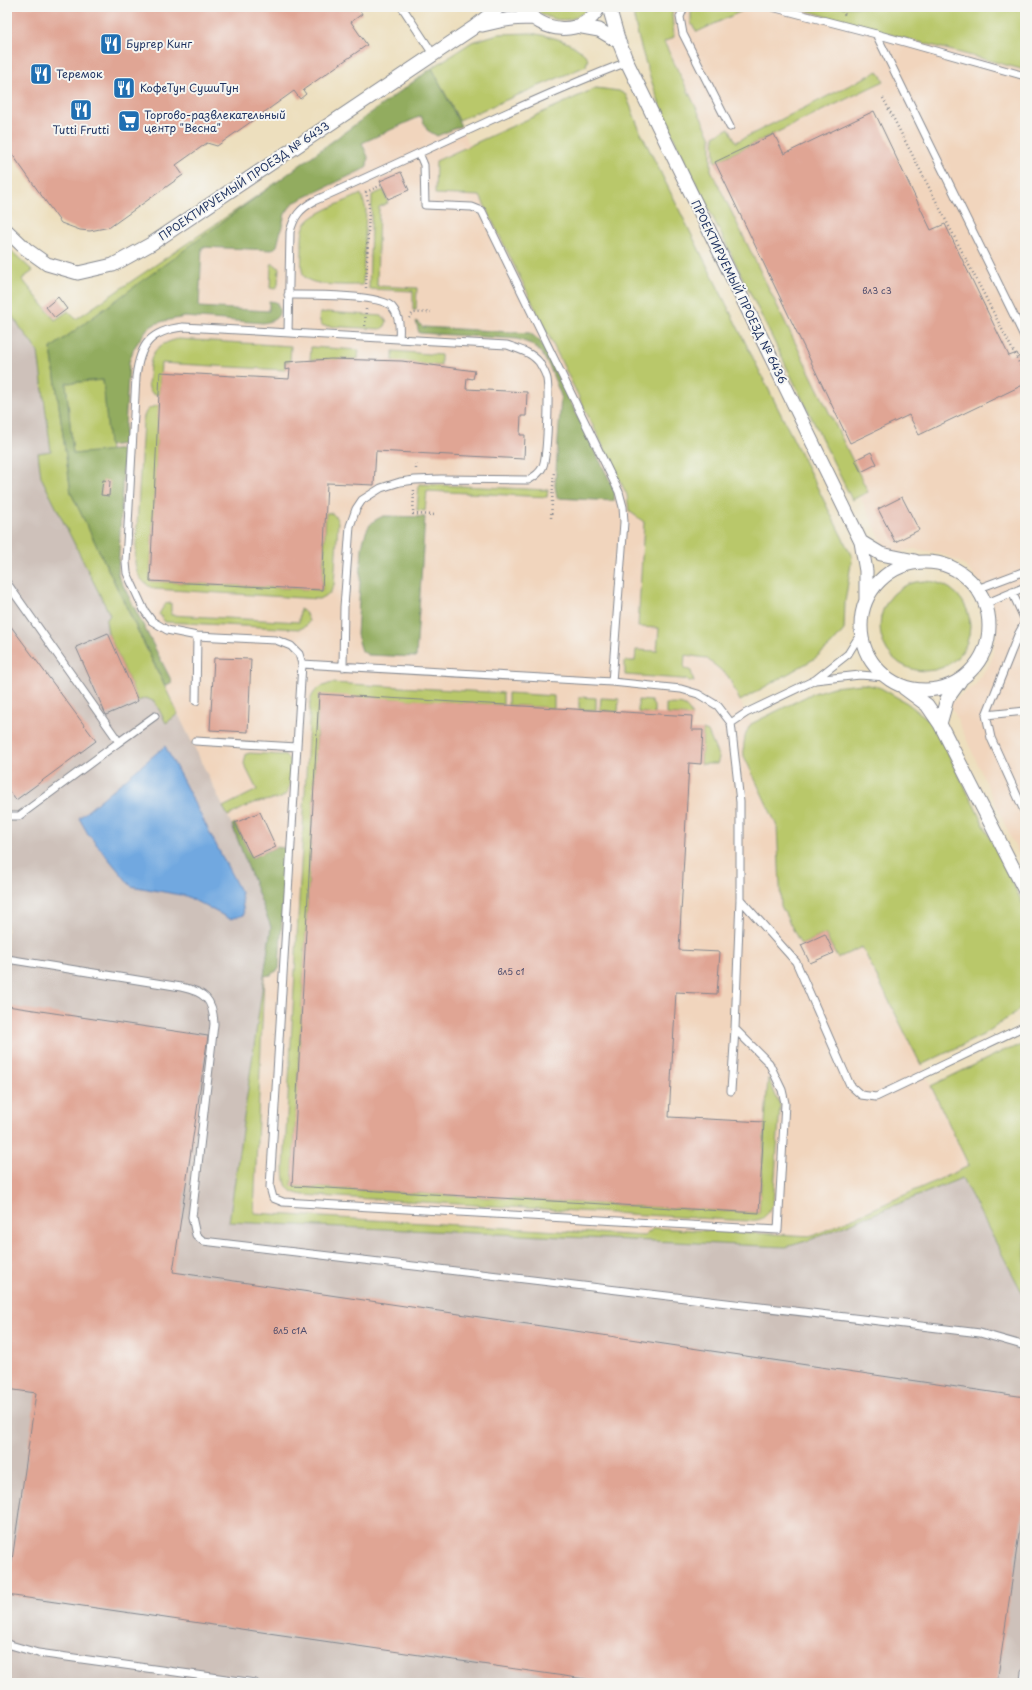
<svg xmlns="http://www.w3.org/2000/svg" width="1032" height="1690" viewBox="0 0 1032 1690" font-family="'Playpen Sans',sans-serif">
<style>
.built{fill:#f1d5bd}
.industrial{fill:#cec1ba}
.green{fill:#b9c86a;stroke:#6a7c64}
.forest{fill:#92ac5e;stroke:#566e5e}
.water{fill:#71a8e0;stroke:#466c9f}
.building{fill:#e0a594}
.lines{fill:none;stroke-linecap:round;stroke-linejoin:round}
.service-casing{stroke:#84878e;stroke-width:9}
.minor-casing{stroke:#84878e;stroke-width:15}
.path{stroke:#84878e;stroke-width:2.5;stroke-dasharray:1 3;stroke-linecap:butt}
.service{stroke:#fff;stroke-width:7}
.minor{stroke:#fff;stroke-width:13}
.labels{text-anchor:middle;stroke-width:4;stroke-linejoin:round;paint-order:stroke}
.number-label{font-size:9px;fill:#4c4c6c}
.poi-label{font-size:11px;fill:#1b2f5e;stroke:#f6f6f2;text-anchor:start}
.street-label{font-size:11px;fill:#1b2f5e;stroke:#f6f6f2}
</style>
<rect width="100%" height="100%" fill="#f6f6f2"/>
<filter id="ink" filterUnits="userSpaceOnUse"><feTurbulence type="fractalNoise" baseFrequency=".025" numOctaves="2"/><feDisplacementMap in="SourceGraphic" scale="8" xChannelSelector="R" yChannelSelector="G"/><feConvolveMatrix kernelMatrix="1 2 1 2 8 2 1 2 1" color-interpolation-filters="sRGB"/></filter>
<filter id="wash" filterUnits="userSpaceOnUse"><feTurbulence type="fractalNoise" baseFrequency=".012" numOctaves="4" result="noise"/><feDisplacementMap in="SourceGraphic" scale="16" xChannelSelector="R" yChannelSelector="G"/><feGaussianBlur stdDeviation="0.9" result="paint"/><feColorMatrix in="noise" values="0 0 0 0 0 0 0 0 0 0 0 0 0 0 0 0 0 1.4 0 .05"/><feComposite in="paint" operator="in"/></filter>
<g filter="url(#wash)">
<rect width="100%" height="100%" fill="#eddfbe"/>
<path class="built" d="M664 7H814L1025 64V869L950 703 975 685 991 661 997 632 994 608 983 585 963 564 940 553 913 549 888 555 650 58Z
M432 68 746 713 926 1074 973 1173 786 1247 229 1222 271 927 232 825 71 493 51 348Z"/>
<path class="industrial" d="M7 291 51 348 71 493 232 825 271 927 229 1221 786 1247 810 1240 962 1178 1025 1298V1683H7Z"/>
<path class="green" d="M534 7H589C575 25 548 23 534 7Z
M632 7H674L672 14 674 37 664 42 711 138V170L868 492 852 500 668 126C653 87 639 48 632 7Z
M695 7H732L742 11 697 32 691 23V12Z
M795 7H1025V70L855 25Z
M531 33C553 37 573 41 588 58L586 66 459 120 432 68 472 42 498 34Z
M878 71 884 81 715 162 714 136 729 128 736 142Z
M596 88 619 91 626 95 640 131 852 557 845 602 844 630 831 645 814 659 740 701 728 676 706 658 685 655 684 668 691 671 694 682 682 679 625 675V661H635L636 650 657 651 659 628 638 627 644 522 629 511 627 495 480 196 435 194 436 161Z
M279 181 51 348 71 493 178 714 166 723 155 702 146 698 138 701 108 633 106 621 110 615 41 477 38 453 51 451 38 352 7 309V247L33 271 22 279 55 320 68 311 76 319Z
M384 190 388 203 379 207 377 286 417 288 416 310H413V291L369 289 372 195Z
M361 194 366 209 363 285C351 285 310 287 304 276 300 269 302 257 302 249 302 239 301 227 309 220 320 210 347 201 361 194Z
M271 264H274L279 268 278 285 275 289 270 288Z
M327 312 382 316 387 321 385 326 381 329 325 326 321 325 319 317 321 313Z
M178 339 291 346 290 361 285 362V370L161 363 159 395 153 394C147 388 148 384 149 377 150 353 154 345 178 339Z
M311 347 359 350 358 359 310 360Z
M393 351 441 355V366L393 361Z
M103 380 110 451 73 454 66 383Z
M159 405 150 581 322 590 326 513C333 512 335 515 338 522L334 585 330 593 319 599 154 589C142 583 136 575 135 562L143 421C145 410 148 408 159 405Z
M419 484 548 490 547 497 427 491 425 511 417 510Z
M880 626a45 45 0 1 1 90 0a45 45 0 1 1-90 0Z
M171 603V615L299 622 300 609 305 612 309 621 306 626 300 629 165 622 159 614 165 604Z
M332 683 503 693V705L319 695 292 1186 759 1213 768 1078 780 1105 773 1204C765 1218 764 1220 748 1221L303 1195C286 1192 285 1186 284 1169L310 703C312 690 319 687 332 683Z
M862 684 879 687 907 703 933 723 1025 908V1006L983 1035 921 1065 862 947 838 958 825 934 801 945 781 906 777 826 744 756C743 746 744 733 751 724L811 694 833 687Z
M508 693 554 696V708L508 705Z
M579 697 596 698V710L579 709Z
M601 698 619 699 618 712 600 710Z
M638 700 651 701 654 706V714L638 712Z
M666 704C679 705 686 701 692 716L666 714Z
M703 730 708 732 719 758 717 764H701Z
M250 753 284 755 288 758 291 764 289 788 287 794 281 798 253 803 228 816 223 807 257 790 244 764 246 754Z
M264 976 254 1213 644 1236 654 1228 813 1236 969 1166 931 1086 1003 1051 1025 1044V1298L962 1178 810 1240 786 1247 229 1222Z"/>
<path class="forest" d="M432 68 461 126 437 136 427 130 421 116 362 143 368 157 367 166 364 169 293 203 285 214 277 246 272 250 202 247 199 307 269 311V301L276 302C284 315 276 321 263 323L185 317 164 321 155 324 147 329 134 348 129 362 124 444 109 446 103 380 66 383 73 454 124 449 118 575 172 682 165 686 71 493 51 348Z
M416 321 423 327 530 333 540 341 615 491 614 501 557 498 555 486 561 396 550 368 542 354 531 344 517 339 419 333Z
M384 516 425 517 416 657 368 655 362 651 357 635 362 547C366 531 367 522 384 516Z
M235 823 252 858 276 847 284 848 286 851 279 969 271 975 264 976 271 927 232 825Z"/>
<path class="water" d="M165 746 241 893 244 915 230 919 186 896 131 886 88 834 79 818Z"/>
<g id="blocks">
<path class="building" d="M7 7H340L342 9 344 7H358L362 14 351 22 367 45 303 90 306 94 300 99 294 91 217 146 207 143 176 165 183 175 110 227 90 231 80 230 61 223 7 147Z
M874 111 931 230 945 224 1009 356 1017 353 1025 370V384L919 435 909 415 850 443 715 162 774 134 784 154Z
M401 172 409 190 388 199 380 181Z
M58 297 67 309 55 318 46 307Z
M331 359 402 361 475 371 473 379 467 378 466 389 527 392 526 416H521L520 435H525L524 459 376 451 374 485 327 483 322 590 150 581 160 372 289 379 290 369 285 370V362Z
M871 452 877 464 861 472 855 460Z
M103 480 110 481 109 496 101 495Z
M902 497 919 530 895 542 878 509Z
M7 621 96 741 16 800 7 789Z
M108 633 138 701 106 715 76 647Z
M214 658 251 659 248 732 210 730Z
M319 694 692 716 691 730H703L701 764 689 763 679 950 720 952 717 994 676 992 669 1117 764 1122 759 1213 292 1186Z
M260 812 276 847 252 858 235 823Z
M825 934 834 953 810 963 801 945Z
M7 1006 208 1036 173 1272 1025 1397V1493L997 1683H612L7 1595 36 1393 7 1389Z"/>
</g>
</g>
<g filter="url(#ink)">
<use href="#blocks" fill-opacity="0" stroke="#84878e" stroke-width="1"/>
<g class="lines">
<g class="service-casing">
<path id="service" d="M402 7 433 54
M684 7 680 17 683 34 730 127
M772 7 876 34 1025 76
M876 34 1025 338
M419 153 424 165 425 205 472 207 482 211 619 492 623 507 624 522 612 682
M288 295C307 295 382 294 392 307 400 316 400 328 399 339
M288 333 290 232C294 216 300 209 314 201 418 155 521 103 627 62
M7 583 119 742 19 816H7
M977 589 1025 571
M1012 592 1025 620
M985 604 1025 587
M1025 622 1018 635 986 715 991 738 1025 813
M302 664 612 682 681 689 698 694 718 706 731 723 740 802V899L735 1029 769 1063 782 1090 785 1103 778 1230 283 1202 273 1198 270 1187 302 664 299 654 291 646 276 640 197 636 167 630 152 621 144 610 127 573 126 562 136 377C140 344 150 331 183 327L507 345C518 349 531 352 539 362 542 367 546 374 547 379 549 391 548 459 542 468 539 474 534 477 528 480L441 479 415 480 400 482 381 488 362 500 356 509 350 526 344 607 343 667
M815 680 860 675 885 677
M196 701 197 636
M986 715 1025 711
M731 723 746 713 815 680 848 654 861 633
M195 741 297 747
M119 742 155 716
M740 899 796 962 850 1085 861 1095 876 1097 1025 1026
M7 959 181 987C205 992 213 999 214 1024L192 1217 196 1235 203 1241 980 1333 1022 1345 1025 1347
M731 1091 735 1029
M7 1644 38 1653 255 1683
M1024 1683 1025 1673"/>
</g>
<g class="minor-casing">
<path id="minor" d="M523 7C541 33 583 38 599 7
M609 7 619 42 627 62 861 542 866 571V600
M482 25C499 20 514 18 532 18
M577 26 599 30 619 42
M7 231 26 249 47 264 78 273 113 265 151 244 473 28 499 7
M861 542 881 554 915 561
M861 626a64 64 0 1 1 128 0a64 64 0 1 1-128 0Z
M904 688 927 705 940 724 1025 891
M940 724 947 699 960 681"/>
</g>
<path class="path" d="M840 7 845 15
M883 98 1025 374
M366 288 369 206 366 192 382 185
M409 318 413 313 431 312
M365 326 366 309
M416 469V463
M414 490 413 514 436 515
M551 518 554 471"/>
<use href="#service" class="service"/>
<use href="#minor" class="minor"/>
</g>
</g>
<defs>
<g id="restaurant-square" transform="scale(1.15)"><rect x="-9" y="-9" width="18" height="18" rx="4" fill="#1f6fb2" stroke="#f6f6f2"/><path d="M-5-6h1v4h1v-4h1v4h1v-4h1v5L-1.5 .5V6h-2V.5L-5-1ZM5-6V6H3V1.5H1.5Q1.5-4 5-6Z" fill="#fff"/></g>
<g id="supermarket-square" transform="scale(1.15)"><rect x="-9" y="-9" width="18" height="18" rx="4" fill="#1f6fb2" stroke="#f6f6f2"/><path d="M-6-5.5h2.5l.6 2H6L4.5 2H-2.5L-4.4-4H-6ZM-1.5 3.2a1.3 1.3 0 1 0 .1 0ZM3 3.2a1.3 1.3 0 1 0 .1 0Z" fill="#fff"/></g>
</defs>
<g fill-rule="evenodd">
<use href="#restaurant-square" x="111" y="44"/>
<use href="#restaurant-square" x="41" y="74"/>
<use href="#restaurant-square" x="124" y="88"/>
<use href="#restaurant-square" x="81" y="110"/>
<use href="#supermarket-square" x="129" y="121"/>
</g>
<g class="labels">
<g class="number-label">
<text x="877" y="294">вл3 с3</text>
<text x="511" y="975">вл5 с1</text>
<text x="290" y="1334">вл5 с1А</text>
</g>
<g class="poi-label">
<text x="126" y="48">Бургер Кинг</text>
<text x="56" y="78">Теремок</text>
<text x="140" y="92">КофеТун СушиТун</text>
<text x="144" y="119">Торгово-развлекательный<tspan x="144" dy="13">центр "Весна"</tspan></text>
<text x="81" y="134" text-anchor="middle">Tutti Frutti</text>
</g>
<g class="street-label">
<text transform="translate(244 181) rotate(-34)" y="4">ПРОЕКТИРУЕМЫЙ ПРОЕЗД № 6433</text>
<text transform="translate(739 292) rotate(64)" y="4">ПРОЕКТИРУЕМЫЙ ПРОЕЗД № 6436</text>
</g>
</g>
<rect width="1032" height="1690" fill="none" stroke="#f6f6f2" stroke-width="24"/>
</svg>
